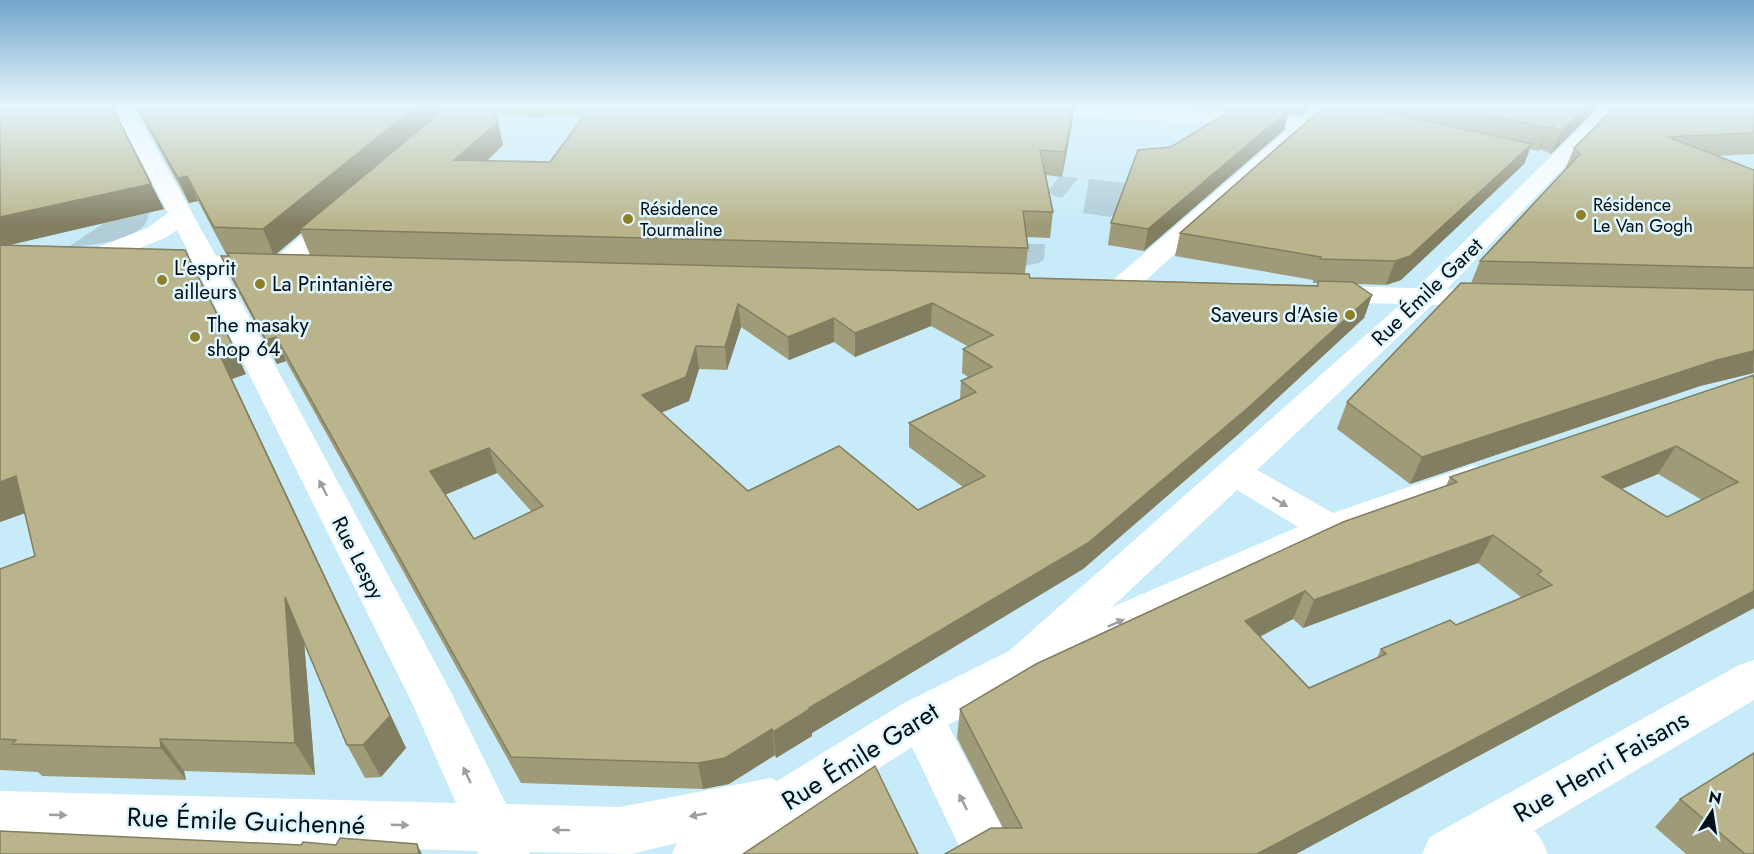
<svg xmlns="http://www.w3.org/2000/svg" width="1754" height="854" viewBox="0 0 1754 854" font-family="Jost,sans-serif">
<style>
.green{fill:#b1cdd8}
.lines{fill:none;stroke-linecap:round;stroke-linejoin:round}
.minor{fill:#fff;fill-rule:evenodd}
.wall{fill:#9f9b78;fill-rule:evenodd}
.shaded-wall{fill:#827e61}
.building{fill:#b9b48b;stroke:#827e61;stroke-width:1.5;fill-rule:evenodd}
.oneway{fill:#9b9fa1}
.poi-dot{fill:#8d8128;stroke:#e0f6fe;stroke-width:2}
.labels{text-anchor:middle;stroke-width:5;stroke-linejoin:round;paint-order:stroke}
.far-poi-label{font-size:18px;fill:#040f14;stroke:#e0f6fe;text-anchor:start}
.poi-label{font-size:21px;fill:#040f14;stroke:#e0f6fe;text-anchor:start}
.street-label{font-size:21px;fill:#040f14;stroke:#e0f6fe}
.near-street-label{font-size:26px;fill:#040f14;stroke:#e0f6fe}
</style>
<rect width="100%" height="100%" fill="#c7ebf9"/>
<path class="green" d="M1060 176 1078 178 1063 197 1059 198 1047 192Z
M1089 179 1150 186 1110 217 1083 213Z
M149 213C147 242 90 245 68 247L104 223Z
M1020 244H1045L1044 259 1039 263 1024 266Z"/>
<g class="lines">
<path class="minor" d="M112 105H132L216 256 274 259 333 209 341 207 349 209 353 214 349 219 290 272C271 276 246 272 225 272L451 692 506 804 620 807 771 778 777 781 904 703 1009 651 1401 304 1327 302 1317 300 1313 294 1317 288 1327 286 1417 288 1603 105H1624L1447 289 1501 292 1505 298 1501 304 1491 306 1432 305 1257 470 1333 513 1473 465 1485 469 1491 477 1485 485 1343 537 1065 664 1047 668 1039 675 948 725 1016 854H963L912 747 744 854H672L677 843 631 854 529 852 530 854H478L477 851 0 837V791L456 803 413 705 198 271 139 267 135 262 139 257 148 254 190 255 177 230 165 238 96 265 87 268 78 265 74 260 78 255 147 228 168 213ZM1237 490 1298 527 1112 607Z
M928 105H1075L1266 113 1301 118 1316 105H1337L1131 294 1121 296 1111 294 1107 288 1111 282 1289 128 1266 125 938 111 931 109Z
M1754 660V700L1534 831 1540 837 1548 854H1422L1430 837 1739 665Z"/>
</g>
<path class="wall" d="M0 105 151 184 164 209 10 245 246 374 232 379 406 748 381 777 365 778 347 745 304 642 315 775 184 771 186 780 42 776 38 772 0 770V569L35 556 25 513 0 522Z
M135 105H1075L1062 177 1046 175 1053 212 1050 238 1026 237 1028 248 1025 274 1030 278 1317 285V283H1313V280L1175 256 1180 233 1326 105H1600L1551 154 1540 149 1538 151 1530 149 1524 164 1401 280 1386 285 1356 284 1372 295 1364 318 1242 431 1083 569 812 733V736L776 758 775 755 729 784 703 789 521 783 286 361 277 364 231 278 221 256H229L228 254H226L198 201 189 203ZM495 115 535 117 585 115 550 162 487 161 503 145 498 122ZM301 233 310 255 276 254ZM931 326 969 347 963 349 962 373 968 377 961 381 960 399 909 423V447L963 487 918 510 748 491 661 413 689 401 699 369 727 370 741 327 789 360 834 342 855 357ZM497 473 531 511 474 539 445 495Z
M1107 105H1313L1300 116 1288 114 1284 130 1144 251 1108 245 1111 223 1171 147 1232 110Z
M1754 105V154L1717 156 1754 170V373L1700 386 1410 484 1337 429 1347 402 1471 283 1480 261 1564 172 1574 148Z
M1754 375V608L1296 854 1003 828 957 738 960 709 1446 486 1450 477ZM1658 474 1702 500 1667 517 1622 489ZM1478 563 1522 598 1456 625 1381 649 1377 658 1309 688 1260 637 1293 619 1303 628Z
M1680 799 1754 854H1686L1655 827Z"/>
<path class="shaded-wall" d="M0 105H65L0 117Z
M418 105H451L300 229 301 233 274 256 263 229Z
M1074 105 1073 119 1062 177 1065 152Z
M1303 105H1313L1300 116Z
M1588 105H1600L1551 154 1561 131Z
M1289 110 1284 130 1144 251 1148 229Z
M498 122 503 145 461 185 454 160Z
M1550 126 1540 149 1538 151 1548 128Z
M1532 144 1524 164 1401 280 1386 285 1395 261Z
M187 176 198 201 189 203 178 178Z
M151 184 164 209 0 247V217Z
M1372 295 1364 318 1242 431 1083 569 812 733V736L776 758 773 732 809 708Z
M932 303 931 326 855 357V333Z
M738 304 741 327 727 370 725 347Z
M834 318V342L789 360 788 337Z
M276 337 286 361 277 364 266 340Z
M232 344 246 374 232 379 406 748 381 777 363 745 217 349Z
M696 346 699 369 689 401 646 419 642 395Z
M1754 351 1753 373 1700 386 1410 484 1422 457 1717 360Z
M1676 446 1658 474 1585 504 1602 477Z
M489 448 497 473 439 497 430 471Z
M16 476 39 508 0 522V482Z
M1493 535 1478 563 1303 628 1314 600Z
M1305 591 1293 619 1235 649 1245 621Z
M1754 591V608L1296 854H1257Z
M285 597 303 629 315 775 295 743Z
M772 729 775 755 729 784 703 789 698 763Z
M160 739 184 771 186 780 161 748Z
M417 844 422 854H419Z"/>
<path class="building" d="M16 105H111L151 184 0 217V108Z
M137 105H418L263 229 214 227 187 176 178 178Z
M449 105H491L498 122 454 160 550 162 592 105H1074L1065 152 1040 150 1053 212 1023 211 1028 248 300 229Z
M1326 105H1354L1532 144 1410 256 1395 261 1320 259 1321 257 1180 233Z
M1439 105H1588L1561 131 1550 126 1548 128Z
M1617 105H1754V133L1668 137 1754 170V268L1480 261 1580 154 1574 148Z
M1236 107 1289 110 1148 229 1111 223 1138 150 1171 147Z
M0 245 185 250 232 344 217 349 390 716 363 745H347L285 597 295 743 160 739 161 748 12 744 16 740 0 739V569L35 556 16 476 0 482Z
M227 253 1029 274 1030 278 1318 286V281L1353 282 1372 295 1249 407 1088 543 809 708 810 709 773 732 772 729 725 758 698 763 511 757 276 337 266 340 221 256H229ZM932 303 993 335 963 349 992 367 961 381 976 392 909 423 985 476 918 510 839 446 748 491 642 395 686 377 696 346 725 347 738 304 788 337 834 318 855 333ZM489 448 543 506 474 539 430 471Z
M1461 283 1754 290V351L1717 360 1422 457 1347 402Z
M1754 375V591L1257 854H945L991 828H1022L960 709 1036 664 1343 522 1457 482 1450 477ZM1676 446 1738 482 1667 517 1602 477ZM1493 535 1542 571 1537 574 1552 585 1456 625 1450 620 1381 649 1386 654 1309 688 1245 621 1305 591 1314 600Z
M1754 753V854H1745L1680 799Z
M875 766 918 854H743Z
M0 831 301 845 303 842 336 845 340 838 417 844 419 854H0Z"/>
<defs><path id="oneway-solid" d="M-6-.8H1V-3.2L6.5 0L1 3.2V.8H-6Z" transform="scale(1.5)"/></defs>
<g class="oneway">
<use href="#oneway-solid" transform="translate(323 488) rotate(-117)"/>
<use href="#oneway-solid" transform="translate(1280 502) rotate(31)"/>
<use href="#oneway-solid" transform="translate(1116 623) rotate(-24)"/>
<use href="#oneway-solid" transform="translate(467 775) rotate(-115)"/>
<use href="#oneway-solid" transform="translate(963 802) rotate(-117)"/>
<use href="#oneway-solid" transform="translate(58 815) rotate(2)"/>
<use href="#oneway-solid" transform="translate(698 815) rotate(169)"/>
<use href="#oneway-solid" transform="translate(400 825) rotate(2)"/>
<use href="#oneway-solid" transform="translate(561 830) rotate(-179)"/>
</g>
<linearGradient id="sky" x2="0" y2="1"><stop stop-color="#72a5cb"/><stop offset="0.47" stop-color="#e6f6fc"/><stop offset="1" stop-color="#e6f6fc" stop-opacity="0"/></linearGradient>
<rect width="1754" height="225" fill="url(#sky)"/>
<g class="poi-dot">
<circle cx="1581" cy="215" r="6"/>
<circle cx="628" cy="219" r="6"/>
<circle cx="162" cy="280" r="6"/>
<circle cx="260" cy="284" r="6"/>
<circle cx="1350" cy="315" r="6"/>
<circle cx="195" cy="337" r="6"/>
</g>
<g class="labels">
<g class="far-poi-label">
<text x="1593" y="211">Résidence<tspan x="1593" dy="21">Le Van Gogh</tspan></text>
<text x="640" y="215">Résidence<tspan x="640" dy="21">Tourmaline</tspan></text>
</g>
<g class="poi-label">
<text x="174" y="275">L'esprit<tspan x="174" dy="24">ailleurs</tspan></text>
<text x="272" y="291">La Printanière</text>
<text x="1338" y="322" text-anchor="end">Saveurs d'Asie</text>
<text x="207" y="332">The masaky<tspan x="207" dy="24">shop 64</tspan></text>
</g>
<g class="street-label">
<text transform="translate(1427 292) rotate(-44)" y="7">Rue Émile Garet</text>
<text transform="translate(358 558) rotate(63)" y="7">Rue Lespy</text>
</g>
<g class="near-street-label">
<text transform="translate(860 756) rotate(-32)" y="9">Rue Émile Garet</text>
<text transform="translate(1601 766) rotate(-30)" y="9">Rue Henri Faisans</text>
<text transform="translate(246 821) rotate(2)" y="9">Rue Émile Guichenné</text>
</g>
</g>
<g transform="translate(1712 812) rotate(12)" stroke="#e0f6fe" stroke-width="4.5" paint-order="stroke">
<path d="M0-4.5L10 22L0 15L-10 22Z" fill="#040f14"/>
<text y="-9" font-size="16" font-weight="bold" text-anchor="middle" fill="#040f14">N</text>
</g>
</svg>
